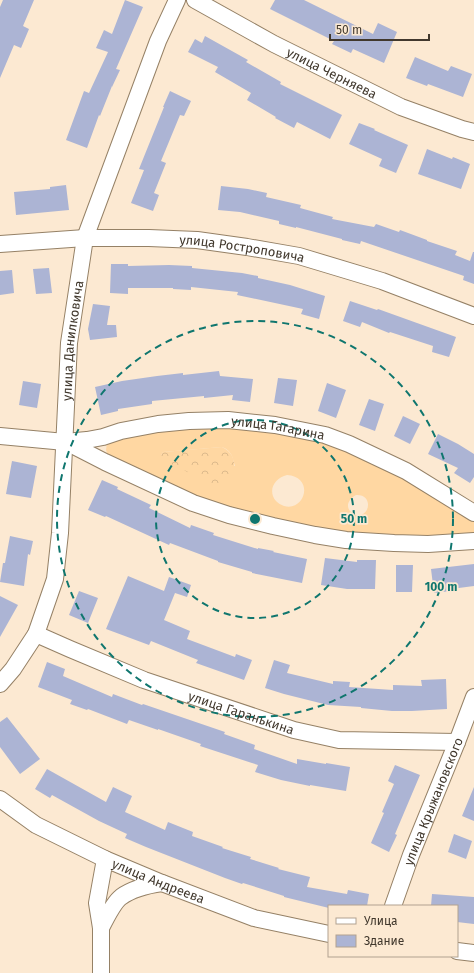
<svg xmlns="http://www.w3.org/2000/svg" width="474" height="973" viewBox="0 0 474 973" font-family="'Fira Sans',sans-serif">
<style>
.grass{fill:#ffd7a2;fill-rule:evenodd}
.park{fill:url(#park-crowns)}
.building{fill:#acb4d4}
.lines{fill:none;stroke-linecap:round;stroke-linejoin:round}
.minor-casing{stroke:#958166;stroke-width:18}
.minor{stroke:#fff;stroke-width:16}
.ring{fill:none;stroke:#0f766e;stroke-width:2;stroke-dasharray:7 5}
.labels{text-anchor:middle;stroke-width:3.5;stroke-linejoin:round;paint-order:stroke}
.street-label{font-size:13px;fill:#41382d;stroke:#fce9d2}
.centre{fill:#0f766e;stroke:#fce9d2;stroke-width:2}
.ring-label{font-size:12px;text-anchor:middle;font-weight:bold;fill:#0f766e;stroke:#fce9d2;stroke-width:3.5;stroke-linejoin:round;paint-order:stroke}
</style>
<defs>
<pattern id="park-crowns" width="20" height="18" patternUnits="userSpaceOnUse"><rect width="20" height="18" fill="#ffd7a2"/><path d="M2 6a3 3 0 1 1 6 0M12 15a3 3 0 1 1 6 0" fill="none" stroke="#dcb98c"/></pattern>
</defs>
<rect width="100%" height="100%" fill="#fce9d2"/>
<path class="grass" d="M199 426 255 428 309 439 348 450 377 463 463 513 474 521V532L470 535 423 539 347 535 232 512 109 458 106 450 107 443 115 439 158 431ZM222 447C232 451 232 456 235 466L161 455 163 452ZM287 475C315 477 305 512 284 506 281 505 278 503 276 501 267 490 275 478 287 475ZM356 495C374 494 370 518 356 515 354 514 352 513 350 511 345 505 350 498 356 495Z"/>
<path class="park" d="M222 447C237 454 236 469 230 482L218 487 163 460 161 455 163 452Z"/>
<path class="building" d="M3 0H34L23 26 29 29 21 48 14 45 0 78V7Z
M125 0 143 7 116 69 120 70 112 87V86L100 116 99 115 87 148 66 140 84 91 89 93 108 52 96 48 104 30 112 34Z
M275 0H304L373 34 378 23 397 32 384 63 353 49 351 53 332 44 334 41 270 9Z
M205 36 248 60 246 62 281 82 280 84 342 115 330 139 297 122 294 128 275 118 276 117 247 100 251 93 215 72 218 67 188 52 195 39 202 43Z
M415 57 448 71 451 66 472 74 463 97 428 84 427 86 406 78Z
M170 91 191 101 184 116 180 115 161 161 166 163 154 193 159 195 153 211 131 203 144 170 139 169 164 107H163Z
M359 123 375 129 374 130 408 145 396 173 379 166 382 159 349 144Z
M427 149 452 159 453 157 470 164 461 189 418 174Z
M66 185 69 210 16 215 14 192 50 189V187Z
M221 186 248 189 267 193 266 197 301 205 300 208 333 217 332 219 374 227 376 224 399 232 400 230 427 240V241L457 251 455 255 470 261 473 252H474V284L463 280 464 276 361 241 360 244 342 240V239L296 227V228L279 224V221L240 212 218 210Z
M111 264H128V266L169 265 192 266V268L242 273 258 276V278L290 285 325 296 319 319 301 314 303 309 237 295 238 292 191 287V290L173 289V288H128V294L110 293Z
M49 268 52 293 36 294 33 269Z
M12 270 14 293 0 295V271Z
M350 301 377 310 378 309 456 337 449 357 432 352 433 346 390 332 389 333 362 322 360 327 343 321Z
M93 304 110 306 107 325H116L117 337 90 340 88 329Z
M219 371 220 376 253 379 250 402 232 400 233 395 204 398V396L152 401V404L118 409V411L101 415 95 387 122 381 157 376 183 373V375Z
M278 378 297 380 293 406 274 403Z
M23 381 41 384 37 408 19 405Z
M327 383 346 390 336 418 318 411Z
M369 399 384 404 375 431 359 425Z
M403 416 420 424 410 444 394 436Z
M438 434 458 444 474 454V477L470 483 454 473 458 468 428 454Z
M12 461 37 466 31 498 6 494Z
M102 480 118 487 117 489 151 505 149 508 190 528 191 525 214 533 213 535 258 549V548L274 551 273 552 307 559 302 583 252 573V572L218 562V561L170 543 169 545 106 516 105 517 88 510Z
M10 536 33 541 30 555 28 554 24 586 0 582 3 563H5Z
M325 558 357 562V560H376L375 589H347L321 585Z
M474 564V586L451 589V591L434 593 431 569Z
M396 565H413L412 592H396Z
M128 576 164 591 169 577 191 585 187 597 175 593 164 620 190 631 187 639 235 657 236 654 252 660 244 680 196 663 198 660 151 641 149 645 106 629Z
M79 591 98 598 88 623 69 615Z
M0 596 18 605 0 637Z
M274 660 290 665 287 673 333 684V681L350 682 349 687 393 690V685L422 686 421 680 446 679 447 709 412 711H392L361 708V707L328 705 284 694 265 688Z
M47 662 65 669 63 676 112 697 113 694 142 705 143 704 225 732 224 734 255 745 254 749 297 764V759L326 764V763L350 767 346 791 310 785V786L281 780 255 772 258 765 200 746 201 744 158 729V730L129 720 127 724 88 709 87 710 70 704 72 700 38 687Z
M7 717 40 759 20 774 0 747V722Z
M395 765 420 775 395 834 397 835 389 852 371 843 384 813 382 812 394 784 388 781Z
M47 769 106 802 113 787 132 796 125 812 165 830 168 822 193 832 192 836 223 847 222 848 251 857 250 859 279 868 278 869 310 877 307 887 347 894 348 890 369 894 367 906H329V908L284 897V896L243 883 242 884 225 878 146 847 125 838 127 834 99 821 52 795 50 798 35 789Z
M474 787V821L462 816Z
M454 834 472 841 466 859 448 852Z
M432 894 474 897V924L457 922V906H431Z"/>
<g class="lines">
<g class="minor-casing">
<g id="minor">
<path id="s1" d="M195 0 274 44 401 107 462 129 474 132"/>
<path id="s2" d="M0 244 85 238H149L197 240 247 247 299 256 382 281 474 316"/>
<path id="s3" d="M0 436 65 442 87 440 103 437 121 431 158 424 189 421 228 420 275 425 325 435 349 444 406 471 474 513"/>
<path d="M66 442 105 462 193 503 229 515 273 526 315 535 346 540 394 543 428 544 474 541"/>
<path id="s4" d="M36 634 70 649 144 680 294 730 339 740 457 742"/>
<path id="s5" d="M0 684 13 669 36 634 55 579 60 533 69 343 85 238 158 41 177 0"/>
<path id="s6" d="M0 799 36 825 105 859 162 883 254 918 329 934"/>
<path id="s7" d="M393 906 411 855 457 742 474 697"/>
<path d="M101 928C105 920 114 902 121 897 133 888 148 885 162 883"/>
<path d="M457 951 474 953"/>
<path d="M101 973V928L97 903 105 859"/>
</g>
</g>
<use href="#minor" class="minor"/>
</g>
<g class="ring">
<circle cx="255" cy="519" r="99"/>
<circle cx="255" cy="519" r="198"/>
</g>
<g class="labels">
<g class="street-label">
<text dy="5" stroke="none"><textPath href="#s1" startOffset="155">улица Черняева</textPath></text>
<text dy="5" stroke="none"><textPath href="#s2" startOffset="243">улица Ростроповича</textPath></text>
<text dy="5" stroke="none"><textPath href="#s5" startOffset="359">улица Данилковича</textPath></text>
<text dy="5" stroke="none"><textPath href="#s3" startOffset="281">улица Гагарина</textPath></text>
<text dy="5" stroke="none"><textPath href="#s4" startOffset="220">улица Гаранькина</textPath></text>
<text dy="5" stroke="none"><textPath href="#s7" startOffset="112">улица Крыжановского</textPath></text>
<text dy="5" stroke="none"><textPath href="#s6" startOffset="179">улица Андреева</textPath></text>
</g>
</g>
<circle cx="255" cy="519" r="6" class="centre"/>
<g class="ring-label">
<text x="354" y="523">50 m</text>
<text x="441" y="591">100 m</text>
</g>
<rect x="328" y="905" width="130" height="52" fill="#fce9d2" stroke="#b1a290"/>
<rect x="336" y="918" width="20" height="6" fill="#ffffff" stroke="#b1a290"/>
<text x="364" y="925" font-size="12" fill="#41382d">Улица</text>
<rect x="336" y="935" width="20" height="12" fill="#acb4d4" stroke="#b1a290"/>
<text x="364" y="945" font-size="12" fill="#41382d">Здание</text>
<path d="M330 34v6h99v-6" fill="none" stroke="#41382d" stroke-width="2"/>
<text x="336" y="34" font-size="12" fill="#41382d" stroke="#fce9d2" stroke-width="3" paint-order="stroke">50 m</text>
</svg>
